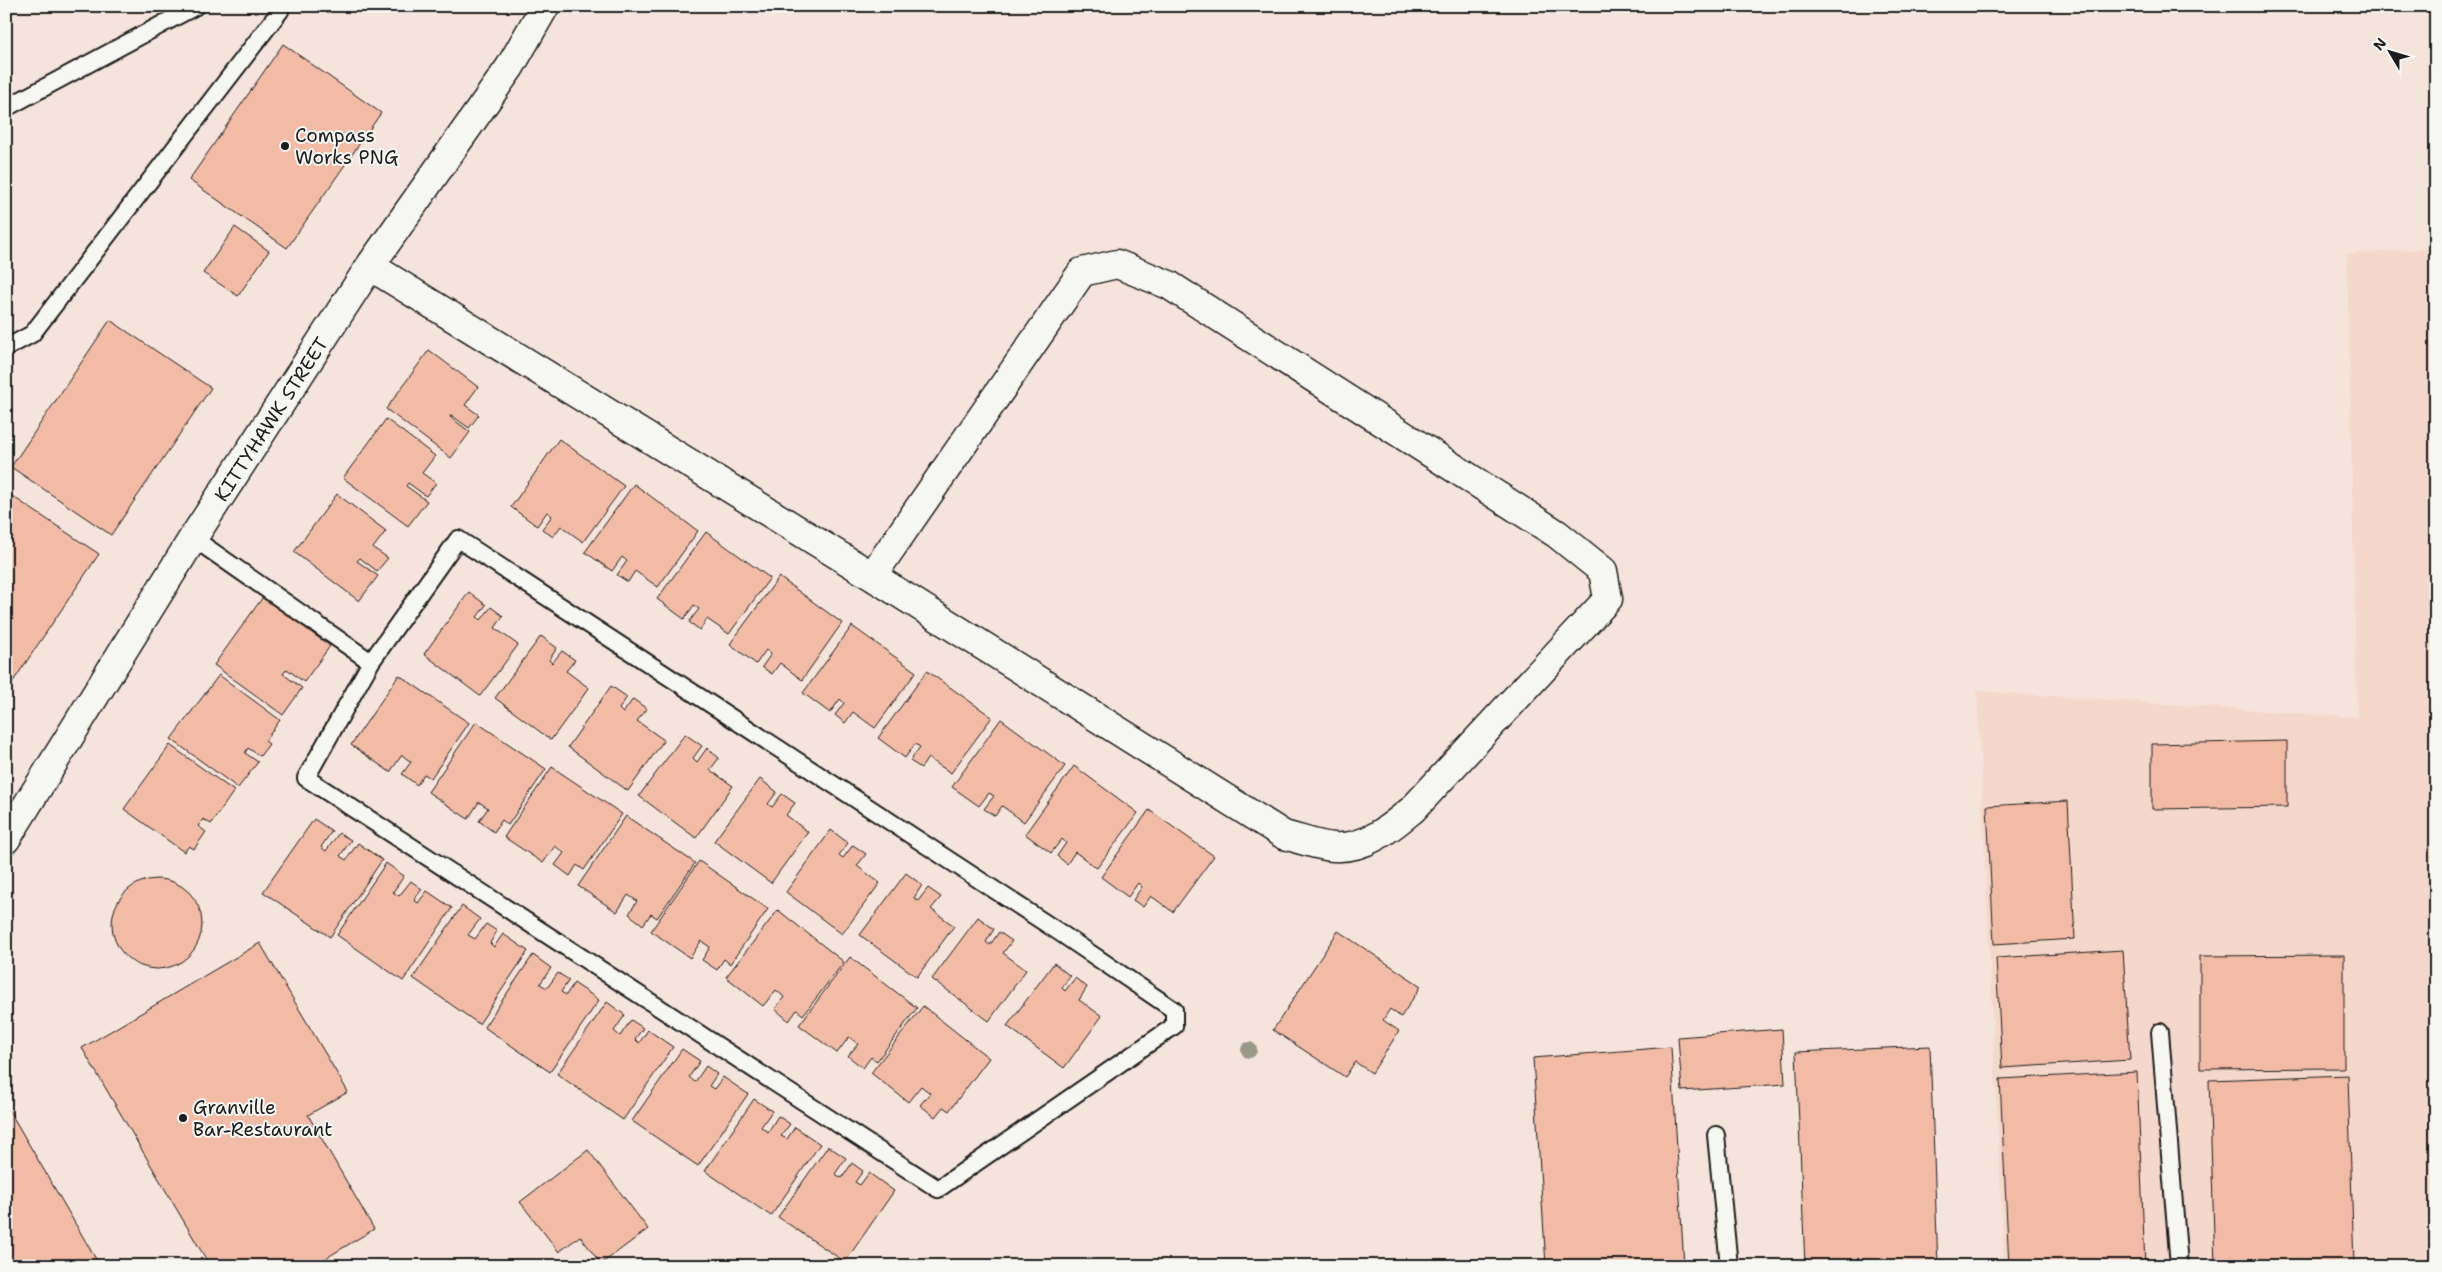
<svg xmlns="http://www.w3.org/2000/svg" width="2442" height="1272" viewBox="0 0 2442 1272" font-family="'Shantell Sans',sans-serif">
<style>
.built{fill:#f4d8cb}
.building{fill:#f2bba6;stroke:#1c1c1c}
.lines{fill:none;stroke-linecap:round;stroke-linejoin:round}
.lane-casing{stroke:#1c1c1c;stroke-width:20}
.street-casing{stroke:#1c1c1c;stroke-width:31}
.lane{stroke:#f6f6f2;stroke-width:16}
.street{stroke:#f6f6f2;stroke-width:28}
.tree{fill:#99998a}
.poi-dot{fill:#1c1c1c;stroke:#f6f6f2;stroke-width:2}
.labels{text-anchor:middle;stroke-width:4;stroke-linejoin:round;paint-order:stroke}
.poi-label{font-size:19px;fill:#1c1c1c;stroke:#f6f6f2;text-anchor:start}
.street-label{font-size:19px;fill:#1c1c1c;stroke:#f6f6f2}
</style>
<rect width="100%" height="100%" fill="#f5e4db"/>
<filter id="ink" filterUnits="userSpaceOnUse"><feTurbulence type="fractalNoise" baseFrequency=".02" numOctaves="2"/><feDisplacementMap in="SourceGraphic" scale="10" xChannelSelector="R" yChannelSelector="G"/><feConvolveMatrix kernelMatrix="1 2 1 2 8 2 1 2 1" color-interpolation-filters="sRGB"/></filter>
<g filter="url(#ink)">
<path class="built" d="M2436 248V1266H2004L1977 691 2357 717 2347 254Z"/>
<path class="building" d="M283 44 381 113 287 248 189 180Z
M235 227 269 251 238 296 203 273Z
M110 320 211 388 111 535 11 467Z
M429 350 478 387 465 405 479 415 469 428 451 415 450 417 470 432 451 458 386 409Z
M386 419 435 456 422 473 436 483 426 496 408 483 406 486 427 501 408 526 343 478Z
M559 439 624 486 583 542 561 526 553 537 542 529 552 516 547 512 537 526 511 507Z
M634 484 698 531 658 587 635 571 628 582 617 575 627 561 622 557 612 571 585 552Z
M6 492 99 554 6 692Z
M337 494 386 531 373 548 388 558 377 571 360 558 357 561 378 576 359 601 294 552Z
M706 532 770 578 729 634 707 619 700 630 689 622 699 609 694 605 684 619 657 599Z
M779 577 842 623 802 680 780 663 772 674 762 667 771 654 766 650 756 664 730 644Z
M469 592 486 605 477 617 481 620 491 607 503 616 495 628 518 645 480 696 424 654Z
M263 597 330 646 304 682 287 669 283 674 302 688 283 715 214 665Z
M852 626 916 672 875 728 853 712 845 723 835 715 844 703 840 699 830 713 803 693Z
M541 636 557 648 549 660 552 663 562 651 575 660 566 671 589 688 551 740 495 698Z
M927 671 992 717 951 773 928 758 921 768 910 761 920 747 915 744 905 758 878 738Z
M219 675 280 720 265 741 269 744 260 756 248 748 245 753 258 762 238 788 171 739Z
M399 675 469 723 431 778 424 774 417 785 402 774 411 762 402 755 390 772 351 745Z
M611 686 627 697 619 709 623 713 633 699 647 709 637 721 664 740 628 791 568 747Z
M1001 719 1065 766 1024 822 1002 806 995 816 984 809 994 796 989 793 979 806 952 787Z
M476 722 546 769 508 825 502 820 494 832 479 821 488 808 479 802 468 819 428 792Z
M685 734 702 746 693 758 697 762 707 748 719 758 710 770 733 786 696 838 639 796Z
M2287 741V807L2152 809V744Z
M170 745 234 791 211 824 203 819 198 826 206 832 194 849 189 846 184 852 124 809Z
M1074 766 1138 813 1097 868 1075 852 1067 864 1057 856 1066 843 1062 839 1051 853 1025 834Z
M552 767 622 814 584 870 577 865 570 876 555 865 564 853 555 846 543 863 504 837Z
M760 779 777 792 768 804 772 807 782 794 795 803 786 815 808 832 771 883 714 841Z
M2068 801 2075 939 1994 944 1987 806Z
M1149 810 1214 856 1173 912 1151 896 1143 907 1133 900 1142 887 1138 883 1128 897 1101 877Z
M626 816 695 863 657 918 651 914 643 925 629 914 637 901 628 895 617 912 578 886Z
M314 819 332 831 321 847 326 851 339 833 351 840 340 856 346 860 358 843 382 860 330 937 263 892Z
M831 830 848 843 839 855 843 858 853 845 866 854 857 866 880 883 842 934 786 892Z
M699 861 768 909 730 964 724 959 717 970 702 960 710 947 701 941 690 958 651 931Z
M386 863 404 876 393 892 399 896 411 881 422 889 414 900 418 903 427 891 452 908 403 981 337 935Z
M906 873 922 885 914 898 918 901 928 888 941 897 931 909 954 926 917 977 860 935Z
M112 924a45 45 0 1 1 90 0a45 45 0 1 1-90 0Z
M462 906 480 919 468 935 475 939 486 924 497 931 490 943 494 947 503 934 528 951 479 1024 413 978Z
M778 910 844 962 803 1015 797 1010 789 1021 775 1009 784 997 776 990 763 1006 726 977Z
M978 917 994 929 986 942 990 945 999 932 1012 941 1003 953 1026 970 989 1021 932 979Z
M1338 931 1421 986 1401 1017 1390 1009 1383 1020 1399 1031 1372 1073 1355 1062 1345 1077 1273 1030Z
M260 943 348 1092 308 1115 374 1229 313 1266H210L82 1048Z
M2123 950 2130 1060 2002 1068 1996 958Z
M533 955 551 968 540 984 547 988 558 973 569 980 561 992 566 995 574 983 599 1000 550 1072 484 1027Z
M2344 955V1068L2200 1069V956Z
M850 957 917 1008 877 1061 871 1057 863 1068 848 1056 858 1044 849 1037 837 1053 799 1025Z
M1054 963 1070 976 1062 988 1065 991 1075 978 1087 987 1079 1000 1102 1016 1064 1068 1007 1026Z
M607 1002 625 1015 614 1031 620 1036 631 1020 643 1028 635 1039 639 1043 648 1030 673 1047 623 1120 557 1074Z
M923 1006 989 1058 949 1111 943 1107 935 1117 920 1105 930 1093 921 1086 908 1102 871 1073Z
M1782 1029 1785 1084 1682 1091 1678 1037Z
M1930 1046 1938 1266H1805L1796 1052Z
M1671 1047 1684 1266H1546L1533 1058Z
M682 1049 700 1061 689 1077 695 1082 706 1066 717 1074 709 1086 714 1089 723 1077 748 1094 698 1166 632 1121Z
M2137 1072 2145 1266H2009L2000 1079Z
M2348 1075 2354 1266H2215L2209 1080Z
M754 1099 772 1111 761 1127 768 1132 778 1116 790 1124 781 1136 787 1139 795 1127 820 1144 771 1216 705 1171Z
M6 1105 100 1266H6Z
M828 1146 846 1158 835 1174 842 1178 852 1163 863 1171 855 1182 860 1185 869 1173 894 1191 845 1262 778 1217Z
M588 1150 648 1229 601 1264 580 1236 559 1252 520 1202Z"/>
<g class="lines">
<g class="lane-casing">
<path id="lane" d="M6 108 196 6
M6 348 32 334 280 11 278 6
M193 538 371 662
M458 539 1059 932 1174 1010V1026L938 1189 306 778 371 662Z
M2160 1032 2179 1266
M1716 1135 1729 1266"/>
</g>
<g class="street-casing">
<path id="street" d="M370 266 872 576 1284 835C1300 839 1318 846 1334 847 1366 849 1390 828 1413 809L1608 599 1603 571 1557 534 1169 285 1117 264 1082 272 872 576
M6 839 193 538 370 266 510 67 545 6"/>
</g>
<use href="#lane" class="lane"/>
<use href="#street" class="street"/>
</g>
<circle class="tree" cx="1249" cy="1050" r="8"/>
</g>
<g class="poi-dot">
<circle cx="285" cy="146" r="5"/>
<circle cx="183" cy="1118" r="5"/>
</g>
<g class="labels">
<g class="poi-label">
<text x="295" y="142">Compass<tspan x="295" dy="22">Works PNG</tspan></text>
<text x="193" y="1114">Granville<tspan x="193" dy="22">Bar-Restaurant</tspan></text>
</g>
<g class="street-label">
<text transform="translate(271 419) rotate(-57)" y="7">KITTYHAWK STREET</text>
</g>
</g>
<rect width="2442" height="1272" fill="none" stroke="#f6f6f2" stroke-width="25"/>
<rect x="12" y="12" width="2417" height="1247" fill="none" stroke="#1c1c1c" stroke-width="2" filter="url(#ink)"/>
<g transform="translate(2390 52) rotate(308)" stroke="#f6f6f2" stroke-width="4" paint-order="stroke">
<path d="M0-4L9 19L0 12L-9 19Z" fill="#1c1c1c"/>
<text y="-8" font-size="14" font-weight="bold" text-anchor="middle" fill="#1c1c1c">N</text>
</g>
</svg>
